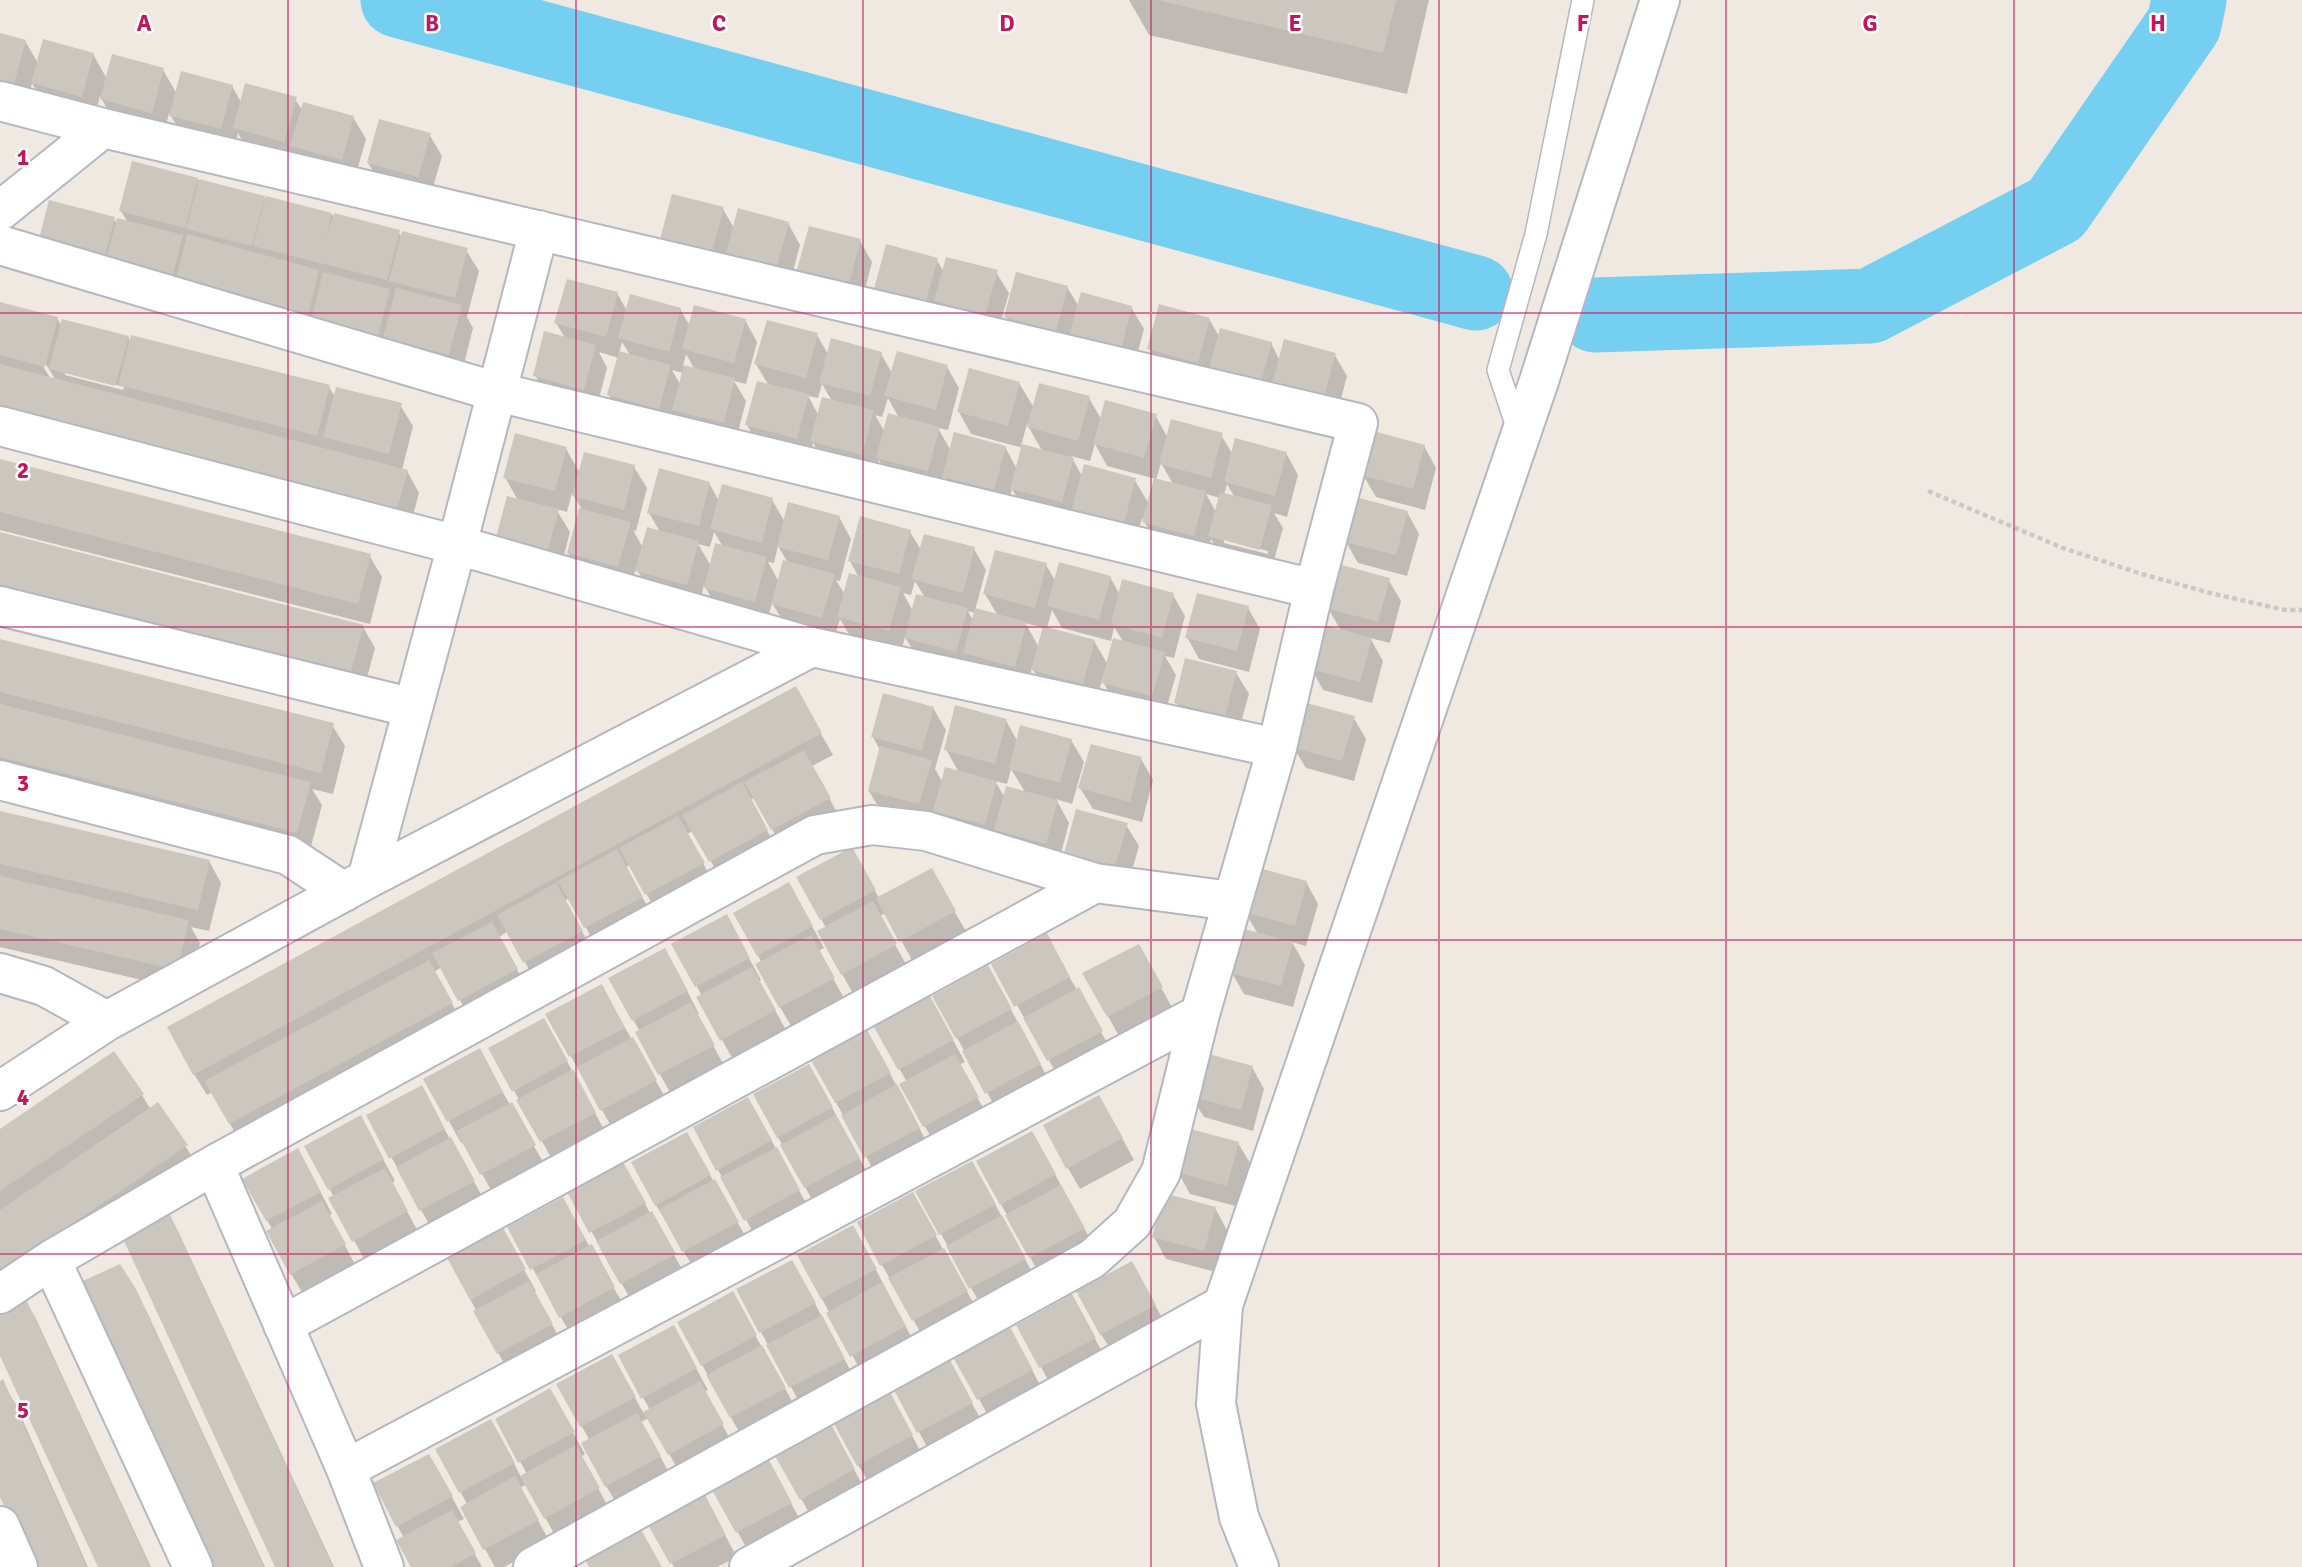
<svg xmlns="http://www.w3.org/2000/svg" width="2302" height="1567" viewBox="0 0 2302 1567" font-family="Signika,sans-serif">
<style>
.shadow{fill:#0003;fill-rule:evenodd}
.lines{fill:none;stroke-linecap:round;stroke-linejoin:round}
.river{stroke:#75cff0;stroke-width:75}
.building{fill:#cbc7bf}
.lane-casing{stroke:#b4b7c1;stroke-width:24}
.street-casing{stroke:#b4b7c1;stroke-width:42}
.path{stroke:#c9c9c9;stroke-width:4.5;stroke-dasharray:5 3.5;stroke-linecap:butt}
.lane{stroke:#fff;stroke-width:21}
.street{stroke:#fff;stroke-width:38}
.grid{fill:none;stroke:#c2185b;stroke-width:2;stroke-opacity:0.55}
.grid-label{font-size:23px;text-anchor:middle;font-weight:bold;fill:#c2185b;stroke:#fff;stroke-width:5;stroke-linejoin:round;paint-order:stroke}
</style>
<rect width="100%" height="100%" fill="#efe9e1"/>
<path class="shadow" d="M1129 0H1429L1407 94 1149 35Z
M0 34 25 41 38 63 93 54 107 79 163 70 177 94 232 86 241 102 295 99 302 110 353 117 366 139 354 181 247 149 238 133 233 150 184 137 169 113 164 134 114 121 100 96 94 118 45 105 32 83 26 105 0 98Z
M429 134 442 156 430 198 381 184 368 163Z
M133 163 264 197 266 202 267 198 398 232 402 237 466 250 479 271 467 317 473 328 461 376 50 272 114 219 117 225 128 223 121 211Z
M723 209 734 228 788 223 800 245 789 287 740 274 729 255 724 273 675 260 662 238Z
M860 241 872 262 861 305 811 292 799 270Z
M936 259 944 272H996L1009 293 997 335 888 310 876 289Z
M1067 287 1079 307H1131L1144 329 1133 371 1019 338 1006 317Z
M617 293 627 311 680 309 690 326 745 320 757 342 746 384 734 381 746 401 735 444 686 431 675 413 671 430 621 416 609 395 619 358 599 352 607 368 596 410 547 397 535 375 565 338 556 323ZM622 342 630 355 619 353ZM686 354 695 370 683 366ZM672 370 683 373 680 384Z
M0 303 57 318 62 327 128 337 131 342 329 387 335 397 400 405 413 426 402 470 407 471 419 493 409 530 0 423ZM42 358 55 379H51L39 360ZM65 371 124 387 123 390 65 375Z
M1209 319 1219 336 1271 343 1280 361 1334 354 1347 376 1336 418 1161 370 1149 348Z
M817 335 828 354H881L892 373 947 367 959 388 948 430 938 428 951 451 1005 447 1017 469 1023 448 971 434 959 412 1019 383 1034 408 1089 398 1101 419 1155 415 1168 438 1221 435 1233 455 1286 453 1298 475 1287 517 1274 513 1283 528 1271 571 1222 558 1211 539 1206 556 1157 543 1142 518 1135 543 1024 510 1012 489 1006 511 957 498 944 476 939 492 890 479 879 460 874 476 825 463 813 443 809 459 759 446 747 425 769 386 756 364ZM822 384 832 401 819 416 808 396 818 398ZM888 398 899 418 885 432 875 415 882 417ZM1027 424 1033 435 1043 452 1021 446ZM1095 444 1107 466 1156 479 1149 504 1134 479 1082 476 1071 456 1090 461ZM1161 463 1173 484 1156 480ZM1227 484 1235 498 1224 495ZM1206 494 1220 498 1216 512ZM1224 539 1268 551V554L1224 543Z
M1424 446 1436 468 1425 510 1376 497 1363 475Z
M566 449 580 473 634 467 647 488 636 531 633 530 643 548 660 532 649 513 709 483 719 501 772 500 785 522 839 517 851 539 840 581 836 580 845 595 859 578 850 561 910 532 921 550 974 549 986 570 975 610 998 616 985 594 1046 565 1056 582 1110 577 1120 595H1173L1185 616 1174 658 1165 656 1176 675 1164 717 1116 704 1102 680 1095 705 1046 691 1032 668 1027 687 918 659 905 637 901 652 852 639 840 619 834 639 786 626 772 603 767 622 718 609 704 585 699 606 650 592 636 568 630 588 581 574 568 553 583 511 572 493 567 512 556 509 570 532 559 575 505 477ZM714 532 723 547 711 566 698 544 710 547ZM778 546 788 563 779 582 768 562 774 563ZM915 581 925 598 913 611 903 593 911 595ZM1052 610 1062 628 1111 641 1114 627 1124 643 1108 665 1094 641 1047 628ZM968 611 976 613 974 621 971 617ZM1025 623 1045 628 1039 648 1031 633Z
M0 461 369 555 382 577 370 624 0 530Z
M1407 512 1419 534 1407 576 1358 563 1346 542Z
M0 534 363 627 375 648 362 696 0 603Z
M1388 579 1401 601 1390 643 1370 638 1383 661 1372 703 1323 690 1311 668 1341 631 1328 608Z
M1248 608 1260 629 1249 672 1199 659 1187 637Z
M0 641 332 725 345 746 333 794 312 789 322 805 309 854 0 775Z
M1236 673 1249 694 1237 736 1188 724 1176 702Z
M795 688 833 755 812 766 841 820 784 851 755 797 750 800 779 852 723 882 693 831 687 834 715 885 659 916 630 865 626 867 654 919 598 949 569 898 565 901 594 953 537 984 508 931 499 937 529 991 472 1022 442 967 434 972 464 1025 242 1145 212 1092 207 1095 194 1074Z
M933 708 946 730 935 769 943 783 959 773 946 749 1006 721 1018 742 1071 740 1084 762 1072 804 1056 799 1069 823 1058 865 947 833 935 812 931 825 882 813 869 791 880 750 873 737ZM1011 769 1025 792 1005 798 995 781 1007 784Z
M1353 717 1366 739 1354 781 1306 768 1293 747Z
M1141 759 1153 780 1142 822 1093 809 1080 788Z
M0 813 209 861 221 883 209 931 191 927 200 943 189 991 0 947Z
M1126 825 1139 846 1127 888 1065 853Z
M851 849 879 898 931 871 967 933 913 962 886 913 879 916 907 966 854 995 842 974 826 928 799 877Z
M1306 882 1318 904 1306 946 1292 942 1305 965 1293 1007 1244 994 1232 973 1258 934 1245 912Z
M801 906 824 948 818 951 845 1000 793 1029 780 1007 762 963 735 913Z
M738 938 761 980 759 981 787 1032 734 1061 698 998 702 996 673 944Z
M1138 946 1173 1009 1120 1038 1085 974Z
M1058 957 1113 1053 1061 1081 993 964Z
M677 971 699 1014 696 1015 725 1067 672 1096 637 1033 640 1032 611 979Z
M1000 989 1052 1086 999 1114 934 996Z
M613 1007 668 1102 614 1131 547 1015Z
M942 1020 965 1062 959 1065 990 1120 937 1148 902 1085 907 1082 876 1028Z
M556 1041 607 1135 554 1163 491 1049Z
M879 1053 931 1150 878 1178 813 1061Z
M1252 1067 1264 1089 1253 1131 1204 1117 1191 1096Z
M491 1072 546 1167 494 1195 463 1141 461 1143 426 1079Z
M821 1087 871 1180 817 1209 755 1095Z
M142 1095 151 1110 158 1105 199 1167 0 1302V1130Z
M433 1109 486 1203 433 1231 368 1116Z
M1111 1118 1134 1160 1080 1189 1068 1168Z
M760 1120 811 1212 758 1241 718 1170Z
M686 1134 750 1244 696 1272 656 1205Z
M372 1139 395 1181 391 1183 419 1233 366 1262 331 1199 334 1197 306 1147Z
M1238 1143 1251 1165 1239 1207 1190 1194 1178 1172Z
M1044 1154 1096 1250 1042 1279 978 1162Z
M621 1162 686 1276 634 1305 568 1191Z
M310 1172 332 1214 329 1216 356 1266 304 1295 291 1274 272 1229 244 1179Z
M984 1184 1037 1281 983 1309 941 1234Z
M912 1194 979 1313 926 1342 882 1265Z
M165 1208 177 1229 334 1567H277Z
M1215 1208 1227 1230 1216 1272 1166 1259 1154 1237Z
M574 1220 626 1309 573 1338 509 1228Z
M501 1229 536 1291 534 1293 564 1346 510 1375 448 1257Z
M865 1249 917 1348 864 1377 799 1256Z
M804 1283 856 1381 803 1409 738 1290Z
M1144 1285 1167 1327 1114 1355 1101 1334Z
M134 1290 147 1312 265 1567H209Z
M732 1294 797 1410 743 1439 679 1323Z
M22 1296 35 1317 151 1567H100L0 1352Z
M1071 1297 1107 1360 1053 1389 1018 1325Z
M685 1348 708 1390 704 1392 734 1446 681 1475 649 1418 641 1422 672 1478 619 1507 606 1486 590 1441 558 1384 612 1356 644 1414 650 1410 620 1356Z
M1021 1350 1044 1392 991 1421 956 1357Z
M949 1362 984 1425 931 1454 896 1390Z
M2 1382 15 1403 88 1567H34L0 1492V1383Z
M550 1391 585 1454 581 1457 610 1510 557 1539 527 1484 520 1488 550 1542 504 1567H495L462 1508 467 1504 438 1450 503 1442 521 1477 527 1474 497 1420Z
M901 1415 924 1458 871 1486 858 1465Z
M844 1450 866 1492 813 1520 778 1457Z
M768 1462 803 1525 750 1554 714 1490Z
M441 1477 464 1519 457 1522 482 1567H413L404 1538 375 1484Z
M714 1515 737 1557 717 1567H674L648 1522Z"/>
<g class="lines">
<path class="river" d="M398 0 1476 293
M1595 315 1870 306 2056 209 2184 24 2189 0"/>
</g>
<path class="building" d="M1157 0H1396L1383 53Z
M0 33 26 40 14 84 0 80Z
M43 39 94 53 82 97 31 83Z
M112 54 164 68 152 113 100 99Z
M181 71 233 85 221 129 169 116Z
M245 83 297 97 284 142 233 128Z
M303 102 354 116 342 160 290 146Z
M379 119 431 133 418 177 367 163Z
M132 161 198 178 185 228 119 211Z
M199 179 265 196 252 246 186 229Z
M672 194 724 207 712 252 660 239Z
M266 196 332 213 326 240 334 213 400 230 387 280 253 246Z
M49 200 115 217 102 267 36 250Z
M738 208 789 222 777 266 726 253Z
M117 218 183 235 170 285 104 268Z
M809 226 861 239 849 284 797 270Z
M402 231 468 248 455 298 389 281Z
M187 234 319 270 307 320 175 284Z
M886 244 938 258 926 302 874 289Z
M946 257 998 270 985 315 934 301Z
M323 272 390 289 377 340 311 322Z
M1016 272 1068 286 1056 331 1004 317Z
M567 279 618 292 606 337 554 323Z
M396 288 462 305 449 355 383 338Z
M1081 292 1132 306 1121 350 1069 336Z
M630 294 681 308 669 352 618 338Z
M0 302 58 317 45 367 0 355Z
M1159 304 1210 318 1198 363 1147 349Z
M694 305 746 319 734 363 682 349Z
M62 319 129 336 115 386 49 369Z
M767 320 818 333 806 378 754 364Z
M1220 328 1272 342 1260 386 1208 372Z
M544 331 596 345 584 390 533 376Z
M131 335 330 385 317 436 118 385Z
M831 338 882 352 870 396 819 383Z
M1284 339 1336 353 1324 397 1272 384Z
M619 351 671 365 659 409 607 395Z
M897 351 948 365 936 410 884 396Z
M0 364 408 470 397 509 0 406Z
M684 365 735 378 724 423 672 410Z
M969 368 1020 382 1008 426 957 412Z
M757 381 809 394 797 439 745 425Z
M1039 383 1090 396 1078 441 1027 427Z
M336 387 402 403 389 454 323 437Z
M822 397 874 410 862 455 810 441Z
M1105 400 1157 414 1144 458 1093 444Z
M888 413 940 427 928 471 876 458Z
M1171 419 1223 433 1211 478 1159 464Z
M1373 431 1425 445 1413 489 1361 475Z
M954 432 1006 446 994 490 942 477Z
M515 433 567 447 555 491 503 478Z
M1235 438 1287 452 1275 496 1224 482Z
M1022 444 1074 458 1062 502 1010 489Z
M584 452 635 465 624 510 572 496Z
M0 459 371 554 358 604 0 512Z
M1084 464 1136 478 1124 523 1072 509Z
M659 468 710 482 699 526 647 513Z
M1154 478 1206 491 1194 536 1142 522Z
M722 484 773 498 762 543 710 529Z
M1220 492 1272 505 1260 550 1208 536Z
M507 496 559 509 547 554 495 541Z
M1356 497 1408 511 1396 555 1344 542Z
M788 502 840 516 828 560 777 547Z
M579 508 631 522 618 567 567 553Z
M860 516 911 530 899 574 848 561Z
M647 527 699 541 687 585 635 571Z
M0 532 364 625 350 675 0 585Z
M924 534 975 547 963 593 911 579Z
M715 543 767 557 755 602 704 588Z
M995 550 1047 563 1035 608 983 594Z
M783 560 835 574 822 618 771 604Z
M1059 562 1111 576 1099 620 1047 606Z
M1338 564 1390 578 1378 622 1326 608Z
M849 573 901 587 889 631 837 617Z
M1122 579 1174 593 1162 638 1111 624Z
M1197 593 1249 606 1237 651 1185 638Z
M916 594 968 608 956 652 904 638Z
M975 608 1027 622 1015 667 963 653Z
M1321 624 1372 638 1360 682 1309 669Z
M1043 626 1095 640 1083 684 1031 670Z
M1113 638 1165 652 1152 696 1101 683Z
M0 639 334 723 321 773 0 692Z
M1185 658 1237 671 1225 716 1174 703Z
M796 686 822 733 193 1075 167 1027Z
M883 693 934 707 922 751 871 737Z
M1303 702 1355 716 1342 761 1291 747Z
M0 704 311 782 297 833 0 757Z
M955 705 1007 719 995 764 944 750Z
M1020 725 1072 739 1060 783 1009 769Z
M1091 744 1142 757 1130 802 1078 788Z
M880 746 932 760 919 804 868 791Z
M804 750 831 798 771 830 744 782Z
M945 767 997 781 985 825 933 811Z
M742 782 768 830 709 862 682 815Z
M1006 786 1058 800 1046 844 994 830Z
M1076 809 1128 823 1115 867 1064 854Z
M0 811 210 860 198 910 0 864Z
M678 816 705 863 645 895 619 848Z
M852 847 876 890 820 920 796 877Z
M617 849 643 897 584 928 558 881Z
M1255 867 1307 881 1295 926 1243 912Z
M932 868 956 911 899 942 876 898Z
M0 876 189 920 177 970 0 929Z
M789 882 813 926 757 956 733 913Z
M556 883 583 931 523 963 497 915Z
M873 901 897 944 841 975 817 931Z
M727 914 750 958 695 987 671 944Z
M492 922 518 969 458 1001 432 953Z
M1241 928 1293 942 1281 986 1230 973Z
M1047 933 1070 977 1014 1007 991 964Z
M811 935 835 978 779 1008 755 964Z
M1139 944 1163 987 1107 1017 1082 973Z
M665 948 688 991 632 1021 608 978Z
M429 960 453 1003 229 1124 204 1081Z
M988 965 1012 1009 956 1039 932 996Z
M752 967 776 1010 720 1041 696 997Z
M602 984 625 1028 569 1057 545 1014Z
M1079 987 1103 1031 1047 1061 1023 1018Z
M930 996 954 1040 898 1070 874 1027Z
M691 1002 715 1045 658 1075 635 1032Z
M544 1018 568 1061 512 1092 488 1048Z
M1018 1021 1041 1064 985 1094 962 1051Z
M867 1030 891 1073 835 1103 811 1060Z
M633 1037 657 1080 600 1111 577 1067Z
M480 1048 503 1092 447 1122 423 1079Z
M114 1051 144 1094 0 1191V1129Z
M1201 1052 1253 1066 1241 1110 1190 1096Z
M955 1054 979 1097 923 1127 899 1084Z
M809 1064 833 1107 777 1138 753 1094Z
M573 1069 596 1113 540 1142 516 1100Z
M897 1084 920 1128 864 1158 841 1115Z
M422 1085 445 1129 389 1159 366 1115Z
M1099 1095 1123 1138 1066 1169 1043 1125Z
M748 1097 772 1140 716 1171 693 1127Z
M158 1102 188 1145 0 1273V1210Z
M512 1102 536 1145 480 1175 456 1131Z
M361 1115 384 1159 328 1190 304 1146Z
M836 1115 860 1158 804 1188 780 1145Z
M1187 1128 1239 1142 1227 1186 1176 1172Z
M1032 1131 1056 1174 1000 1205 976 1161Z
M687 1132 711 1175 655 1206 631 1162Z
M451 1137 475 1181 419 1211 396 1167Z
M777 1147 800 1190 744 1221 720 1177Z
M298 1148 321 1192 266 1221 242 1179Z
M622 1160 646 1203 589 1233 566 1190Z
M972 1161 996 1204 939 1235 915 1191Z
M385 1168 408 1211 352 1242 328 1198Z
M715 1179 739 1222 682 1252 659 1209Z
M1061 1185 1085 1228 1029 1258 1005 1215Z
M913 1192 937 1235 880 1266 857 1222Z
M1164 1193 1216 1207 1204 1251 1152 1237Z
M563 1197 586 1240 530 1270 507 1227Z
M322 1201 346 1244 290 1275 266 1231Z
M166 1206 222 1327 333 1567H275L118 1228Z
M652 1211 676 1254 620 1284 596 1241Z
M1002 1215 1026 1259 969 1289 946 1246Z
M853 1225 877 1269 821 1299 797 1255Z
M502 1226 526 1269 470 1300 446 1256Z
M592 1244 615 1287 559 1318 536 1274Z
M944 1248 968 1291 912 1321 888 1278Z
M792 1260 816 1303 759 1333 736 1289Z
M1132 1261 1156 1305 1100 1335 1076 1291Z
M120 1264 136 1289 264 1567H207L76 1284Z
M529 1281 553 1324 497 1354 473 1311Z
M882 1282 906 1326 850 1357 826 1313Z
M733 1291 757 1335 701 1366 677 1322Z
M23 1293 150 1567H98L0 1356V1304Z
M1072 1294 1096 1338 1039 1368 1016 1325Z
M822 1315 845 1359 789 1388 766 1345Z
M674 1325 697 1368 641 1399 618 1355Z
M1010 1327 1033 1370 977 1400 953 1357Z
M762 1345 786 1388 730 1418 706 1375Z
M612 1354 636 1397 580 1427 556 1384Z
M950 1360 973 1403 917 1433 894 1390Z
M3 1379 87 1567H32L0 1497V1381Z
M700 1381 724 1424 668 1455 643 1412Z
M550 1388 575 1432 518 1463 495 1419Z
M890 1392 913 1435 857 1466 833 1422Z
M637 1413 661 1456 605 1487 581 1443Z
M491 1419 515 1463 459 1493 435 1449Z
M832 1426 855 1469 800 1500 775 1456Z
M576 1445 600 1488 544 1519 520 1476Z
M429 1454 453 1496 396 1527 373 1483Z
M769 1460 792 1503 736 1533 712 1490Z
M515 1476 539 1520 483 1550 460 1507Z
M703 1491 726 1535 670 1564 646 1521Z
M452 1510 476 1553 451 1567H411L396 1540Z
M639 1526 662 1567H589L583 1556Z"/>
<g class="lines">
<g class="lane-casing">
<path id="lane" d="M1519 433 1498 370 1536 234 1583 0"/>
</g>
<g class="street-casing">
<path id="street" d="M0 101 103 128 1358 423 1314 589 1277 748
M0 211 103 128
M0 245 497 392 1314 589
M0 426 457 545 812 647 1277 748 1200 1014 1161 1172 1132 1223 1092 1259 533 1567
M0 606 413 708
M0 780 288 855 344 892
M367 879 457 545 539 230
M0 973 44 986 107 1021
M0 1091 107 1021 367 879 812 647
M214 1165 346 1469 384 1567
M51 1260 193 1567
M0 1294 51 1260 214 1165 815 835 872 825 926 831 1095 883 1232 901
M283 1325 1095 883
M346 1469 1200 1014
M0 1526 18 1567
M749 1567 1223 1305
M1259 1567 1239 1517 1216 1404 1223 1305 1539 381 1660 0"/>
</g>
<path class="path" d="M1928 491 2063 548 2142 574 2210 593 2285 610H2302"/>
<use href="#lane" class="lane"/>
<use href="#street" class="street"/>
</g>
<path class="grid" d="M288 0V1567M576 0V1567M863 0V1567M1151 0V1567M1439 0V1567M1726 0V1567M2014 0V1567M0 313H2302M0 627H2302M0 940H2302M0 1254H2302"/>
<g class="grid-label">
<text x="144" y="31">A</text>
<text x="432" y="31">B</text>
<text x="719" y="31">C</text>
<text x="1007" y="31">D</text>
<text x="1295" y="31">E</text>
<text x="1583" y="31">F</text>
<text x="1870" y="31">G</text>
<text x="2158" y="31">H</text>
<text x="23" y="165">1</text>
<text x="23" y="478">2</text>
<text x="23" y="791">3</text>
<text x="23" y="1105">4</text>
<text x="23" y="1418">5</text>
</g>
</svg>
